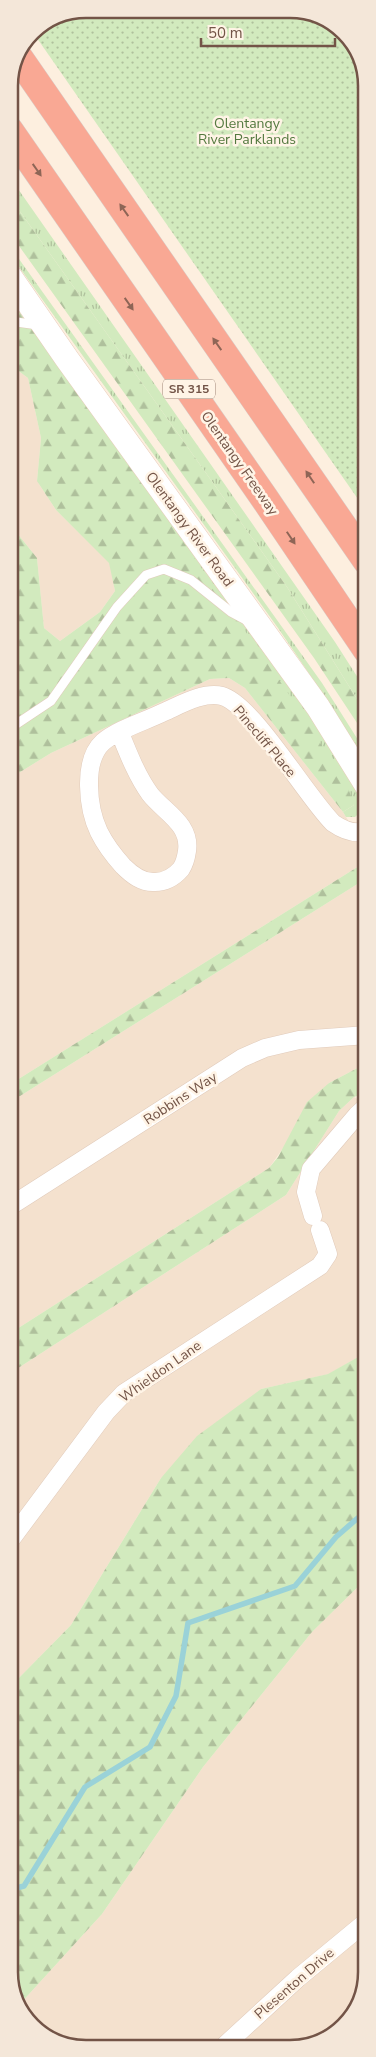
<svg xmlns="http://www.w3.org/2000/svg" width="376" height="2057" viewBox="0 0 376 2057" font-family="'Nunito Sans',sans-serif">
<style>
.residential{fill:#f4e1ce}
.grass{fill:url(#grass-tufts)}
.forest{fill:url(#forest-firs)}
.park{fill:url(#park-dots)}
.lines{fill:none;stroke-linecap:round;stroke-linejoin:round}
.stream{stroke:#9ad2d8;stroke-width:5.5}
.lane-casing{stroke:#e1cbbb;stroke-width:10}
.street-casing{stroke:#e1cbbb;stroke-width:19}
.secondary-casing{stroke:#e8cdbb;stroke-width:25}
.highway-casing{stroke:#d8cfcb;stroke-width:29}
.lane{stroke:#fff;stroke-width:9}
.street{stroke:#fff;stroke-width:18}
.secondary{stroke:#fff;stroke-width:24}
.highway{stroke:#f9a894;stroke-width:28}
.oneway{fill:#8e6556}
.labels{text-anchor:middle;stroke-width:5;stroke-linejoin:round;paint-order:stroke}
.shield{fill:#fff4e6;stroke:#9d8477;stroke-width:1}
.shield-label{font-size:12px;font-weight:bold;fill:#735447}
.park-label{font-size:14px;fill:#54793f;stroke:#fff4e6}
.street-label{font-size:14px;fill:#735447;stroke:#fff4e6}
.rim{fill:none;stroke:#735447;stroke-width:2.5}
</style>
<defs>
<pattern id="grass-tufts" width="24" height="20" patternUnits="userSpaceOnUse" patternTransform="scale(1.25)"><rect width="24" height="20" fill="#d2eabe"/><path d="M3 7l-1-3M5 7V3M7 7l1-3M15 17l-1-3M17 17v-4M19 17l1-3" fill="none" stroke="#afc09c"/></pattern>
<pattern id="forest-firs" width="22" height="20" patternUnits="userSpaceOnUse" patternTransform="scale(1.25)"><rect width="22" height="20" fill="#d2eabe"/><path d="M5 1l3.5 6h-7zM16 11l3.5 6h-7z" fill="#afc09c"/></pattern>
<pattern id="park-dots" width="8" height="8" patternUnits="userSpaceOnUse" patternTransform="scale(1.25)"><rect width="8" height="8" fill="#d2eabe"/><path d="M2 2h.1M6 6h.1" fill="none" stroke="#afc09c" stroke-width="1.8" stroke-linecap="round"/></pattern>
</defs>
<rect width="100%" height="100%" fill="#fdefdf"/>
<path class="residential" d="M9 364 28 378 41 438 37 481 56 510 110 563 115 591 100 612 60 641 44 628 37 558 9 523Z
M229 678 245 688 343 812 367 851V861L9 1085V779L51 753 210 679Z
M367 878V1063L329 1083 269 1168 9 1334V1103Z
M354 1097 367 1105V1352L329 1374 261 1389 161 1478 71 1625 9 1688V1374L286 1195 339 1111Z
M367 1578V1976L345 2026 300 2048 70 2047 28 2022 20 2004 102 1914 203 1767 312 1632Z"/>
<path class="grass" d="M9 176 335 642 367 692V715L287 587 9 196Z
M9 245 322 683 367 754V764L325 697 278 628 9 253Z
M80 393 179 521 350 774 364 801 361 811 355 817H346L343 812 354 805Z"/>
<path class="forest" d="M9 196 287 587 367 715V738L314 658 9 232Z
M9 296 80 393 288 693 347 785 354 805 343 812 245 688 229 678 210 679 51 753 9 779V523L37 558 44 628 60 641 100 612 115 591 109 563 56 510 37 481 41 438 28 378 9 364Z
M367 861V878L9 1103V1085Z
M367 1063V1092L354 1097 339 1111 286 1195 9 1374V1334L269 1168 278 1157 307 1102 329 1083Z
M367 1352V1578L312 1632 203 1767 102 1914 20 2004 9 1981V1688L71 1625 161 1478 197 1436 261 1389 328 1374Z"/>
<path class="park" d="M86 9 310 11 348 35 367 76V512L32 31Z"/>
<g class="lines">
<path class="stream" d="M9 1890 24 1886 85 1787 150 1747 176 1696 188 1623 295 1586 336 1537 367 1510"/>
<g class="lane-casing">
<path id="lane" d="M9 321 38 325
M9 729 51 701 117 607 146 575 164 569 191 580 231 612 246 620"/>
</g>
<g class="street-casing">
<path id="street" d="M120 733C128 753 137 776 150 794 164 812 191 824 187 851 186 858 185 863 181 869 174 877 165 882 155 882 142 883 132 875 123 866 114 856 105 844 99 832 88 809 82 761 103 742 118 729 146 721 164 712 180 705 204 691 222 696 253 705 306 796 333 823 343 830 354 835 367 831
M9 1207 242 1058 265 1048 299 1040 367 1035
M313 1216 306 1192 311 1169 357 1115 367 1106
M9 1542 106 1412 124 1393 320 1266 328 1254 320 1230
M223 2047 298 1978 367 1921"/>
</g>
<g class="secondary-casing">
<path id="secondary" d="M9 275 67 359 318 707 367 786"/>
</g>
<g class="highway-casing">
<path id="highway" d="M19 58 367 561
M9 130 265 499 367 650"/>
</g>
<use href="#lane" class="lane"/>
<use href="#street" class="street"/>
<use href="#secondary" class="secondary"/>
<use href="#highway" class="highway"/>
</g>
<defs><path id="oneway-solid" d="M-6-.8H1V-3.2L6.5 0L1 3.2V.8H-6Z" transform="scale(1.25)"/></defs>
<g class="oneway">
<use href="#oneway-solid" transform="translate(37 170) rotate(55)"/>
<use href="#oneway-solid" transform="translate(124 210) rotate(-125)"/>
<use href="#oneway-solid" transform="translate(129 304) rotate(55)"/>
<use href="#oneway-solid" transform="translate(217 344) rotate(-125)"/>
<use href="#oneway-solid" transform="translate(310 477) rotate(-124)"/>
<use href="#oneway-solid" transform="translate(291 538) rotate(56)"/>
</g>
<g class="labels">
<rect class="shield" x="163" y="379.5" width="52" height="19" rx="4"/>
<g class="shield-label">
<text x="189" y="393">SR 315</text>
</g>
<g class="park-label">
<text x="247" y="128">Olentangy<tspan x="247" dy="16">River Parklands</tspan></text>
</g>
<g class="street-label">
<text transform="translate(240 463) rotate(55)" y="5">Olentangy Freeway</text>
<text transform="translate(190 529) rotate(54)" y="5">Olentangy River Road</text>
<text transform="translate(265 741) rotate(50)" y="5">Pinecliff Place</text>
<text transform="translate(180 1098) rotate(-33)" y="5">Robbins Way</text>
<text transform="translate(160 1371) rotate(-35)" y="5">Whieldon Lane</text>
<text transform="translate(294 1983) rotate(-41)" y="5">Plesenton Drive</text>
</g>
</g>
<path d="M0 0H376V2057H0ZM86 18H290A68 68 0 0 1 358 86V1972A68 68 0 0 1 290 2040H86A68 68 0 0 1 18 1972V86A68 68 0 0 1 86 18Z" fill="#f4e7d9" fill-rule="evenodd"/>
<path class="rim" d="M86 18H290A68 68 0 0 1 358 86V1972A68 68 0 0 1 290 2040H86A68 68 0 0 1 18 1972V86A68 68 0 0 1 86 18Z"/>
<path d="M201 38v8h134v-8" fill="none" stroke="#735447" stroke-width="2.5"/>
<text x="208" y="38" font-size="15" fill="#735447" stroke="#fff4e6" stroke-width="4" paint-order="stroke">50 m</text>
</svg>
